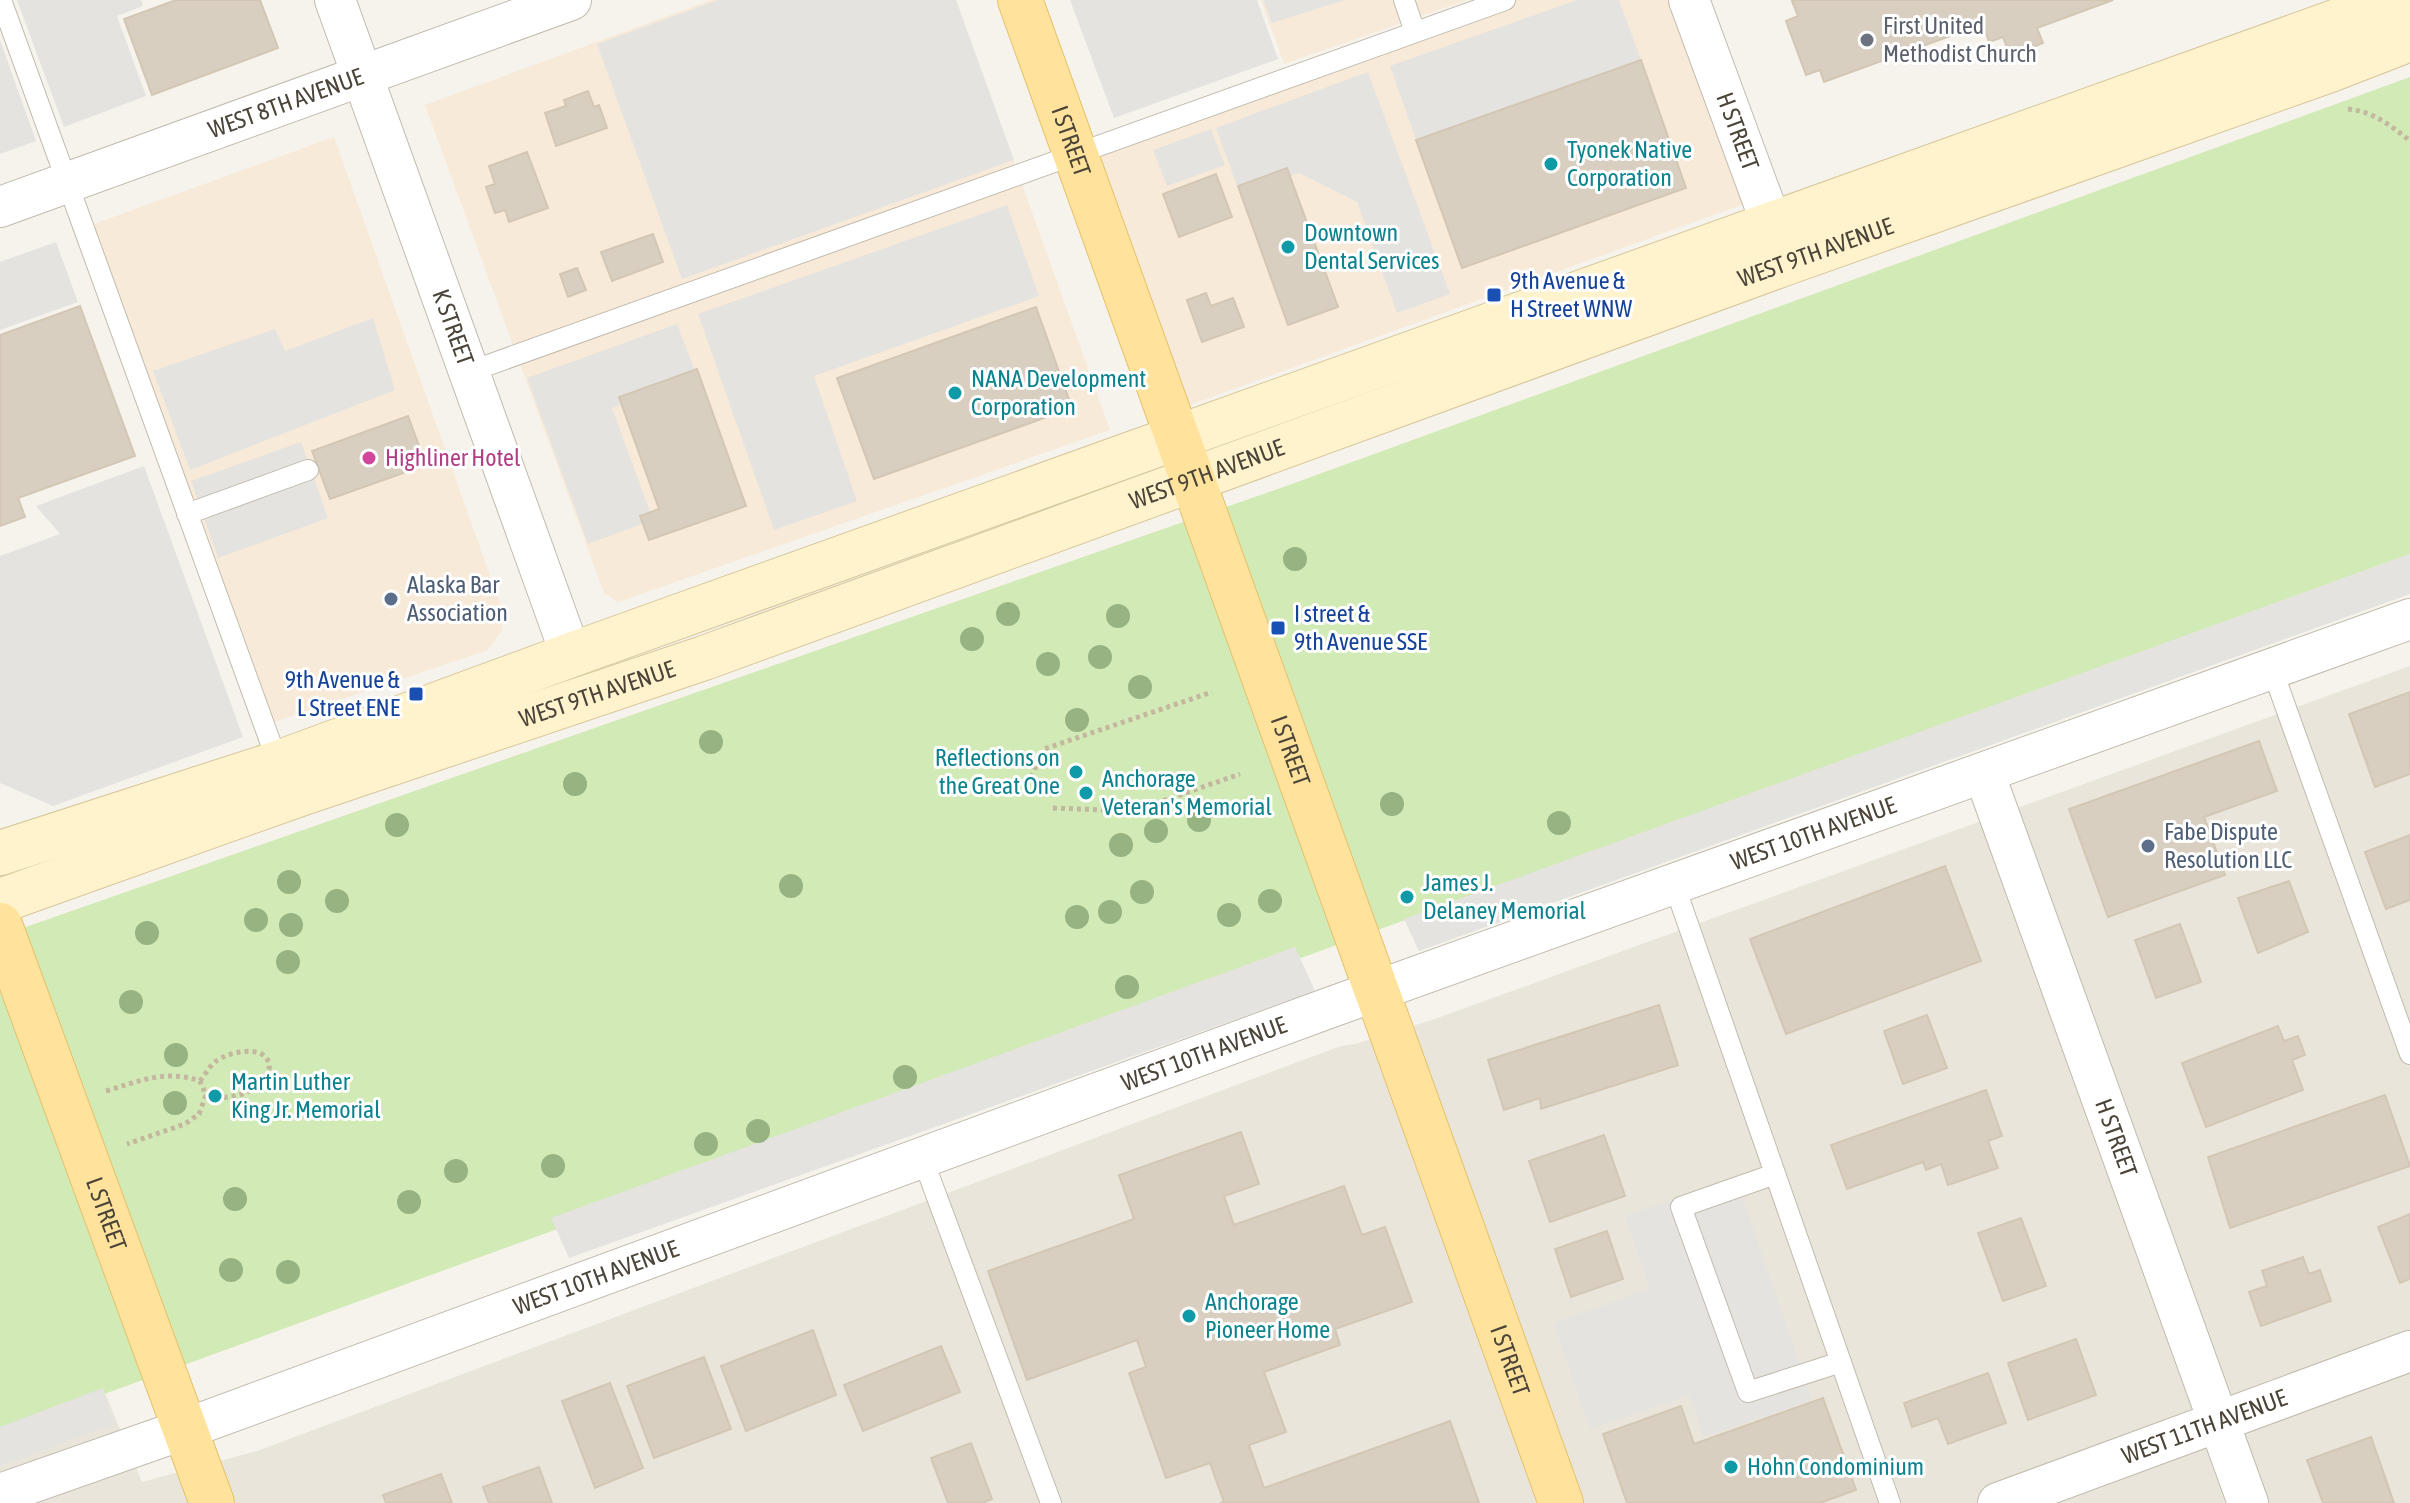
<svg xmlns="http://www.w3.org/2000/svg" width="2410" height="1503" viewBox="0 0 2410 1503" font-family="'Asap Condensed',sans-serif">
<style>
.residential{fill:#eae5da}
.commercial{fill:#f7ead8}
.green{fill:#d2eab5}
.parking{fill:#e5e3e0}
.building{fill:#d8cfc1;stroke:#d3c7b4;stroke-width:2}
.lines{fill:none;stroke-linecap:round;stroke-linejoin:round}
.lane-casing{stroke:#c2bbae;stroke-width:22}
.street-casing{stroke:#c2bbae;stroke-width:42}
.secondary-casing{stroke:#d6c79b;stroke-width:46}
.primary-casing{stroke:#e6c16a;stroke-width:46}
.path{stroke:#c4b79f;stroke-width:5;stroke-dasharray:4 4;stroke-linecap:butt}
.lane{stroke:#fff;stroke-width:20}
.street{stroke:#fff;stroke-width:40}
.secondary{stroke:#fff3cd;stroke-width:44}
.primary{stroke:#ffe39c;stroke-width:44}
.tree{fill:#97b381}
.worship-dot{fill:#6b7280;stroke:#fff;stroke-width:3}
.culture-dot{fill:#0f9aa8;stroke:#fff;stroke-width:3}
.transit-dot{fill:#1a4fb4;stroke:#fff;stroke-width:3}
.hotel-dot{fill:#d1479c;stroke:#fff;stroke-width:3}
.service-dot{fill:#5c6f8a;stroke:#fff;stroke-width:3}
.labels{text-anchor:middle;stroke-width:6;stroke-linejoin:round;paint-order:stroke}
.worship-label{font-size:24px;fill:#5b616d;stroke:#fff;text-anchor:start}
.street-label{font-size:24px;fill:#4b4439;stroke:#fff}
.culture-label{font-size:24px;fill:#0d838f;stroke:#fff;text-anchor:start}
.transit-label{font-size:24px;fill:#164399;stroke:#fff;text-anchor:start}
.hotel-label{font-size:24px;fill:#b23c85;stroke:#fff;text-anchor:start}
.service-label{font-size:24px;fill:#4e5e75;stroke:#fff;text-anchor:start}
</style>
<rect width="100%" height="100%" fill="#f6f3ec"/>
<path class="residential" d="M2410 666V1503H0V1105L103 1388 142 1482 257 1451 1341 1046 1355 1044 1432 1020Z"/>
<path class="commercial" d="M711 0H956L1110 430 618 602 604 593 425 105Z
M1261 0H1467L1284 64Z
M1481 0H1668L1744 204 1184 407 1085 144Z
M334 137 503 612 502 630 488 650 271 723 94 224Z"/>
<path class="green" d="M2410 77V554L0 1432V936L1289 485Z"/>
<path class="parking" d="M17 0H141L143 6 117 16 146 96 64 127Z
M718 0H956L1014 160 682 279 597 44Z
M1070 0H1257L1278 59 1114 118Z
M1263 0H1345L1272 23Z
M1577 0H1619L1644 68 1419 148 1390 66Z
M0 40 36 141 0 154Z
M1368 72 1450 294 1397 313 1357 202 1299 173 1240 194 1216 128Z
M1211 129 1225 165 1167 186 1153 150Z
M1007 205 1039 296 814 376 857 501 774 530 698 314Z
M56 242 78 302 0 330V262Z
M373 318 395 390 190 470 153 371 275 329 285 351Z
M677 324 697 376 612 408 653 520 588 544 527 378Z
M301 442 328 518 218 558 191 481Z
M144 466 243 737 53 806 0 783V556L60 534 36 506Z
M2410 554V594L1419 951 1404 919Z
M1295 947 1315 991 569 1258 551 1218Z
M1736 1178 1812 1400 1704 1437 1689 1395 1590 1429 1553 1323 1650 1289 1625 1216Z
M103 1388 114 1424 0 1466V1427Z"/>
<path class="building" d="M176 0H260L278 48 152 95 124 19Z
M1795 0H2113L2037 28 2043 43 2010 56 2003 37 1989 42 1983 24 1824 82 1820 70 1806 75 1786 21 1798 16 1792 1Z
M1641 60 1686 188 1462 268 1416 140Z
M588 91 594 107 599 105 607 128 556 146 545 113 566 106 564 100Z
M527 152 548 208 509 222 505 210 495 213 486 187 495 184 489 166Z
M1287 168 1338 307 1288 325 1238 186Z
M1216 174 1232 217 1179 237 1163 194Z
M653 234 663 262 612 281 601 252Z
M577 268 586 290 568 297 560 274Z
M1206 293 1211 306 1233 298 1244 327 1202 342 1187 300Z
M80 306 135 456 18 498 25 517 0 526V335Z
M1036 307 1072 408 874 479 837 378Z
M697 369 746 506 649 540 640 516 659 509 619 397Z
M408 416 426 465 330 499 312 451Z
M2410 692V774L2375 787 2349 714Z
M2259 741 2277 791 2204 817 2225 875 2108 917 2069 809Z
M2410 835V900L2386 909 2365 852Z
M1945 866 1981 961 1786 1034 1750 939Z
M2289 881 2308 932 2258 953 2238 898Z
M2180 924 2201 982 2156 998 2135 940Z
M1659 1005 1678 1065 1541 1109 1540 1098 1504 1110 1488 1060Z
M1927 1015 1947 1068 1903 1084 1884 1031Z
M2278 1026 2284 1041 2298 1036 2305 1055 2292 1060 2303 1090 2206 1127 2182 1063Z
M1986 1090 2002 1136 1988 1141 1998 1168 1948 1185 1941 1164 1926 1170 1923 1162 1847 1189 1831 1145Z
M2385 1095 2410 1166 2230 1228 2208 1157Z
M1241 1132 1259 1184 1224 1196 1234 1225 1344 1186 1362 1235 1385 1227 1412 1302 1335 1329 1340 1345 1264 1372 1286 1432 1249 1445 1264 1488 1450 1421 1479 1503H1220L1224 1502 1210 1463 1166 1478 1129 1373 1146 1367 1137 1340 1027 1380 988 1271 1134 1219 1119 1175Z
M1604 1135 1625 1196 1550 1222 1529 1161Z
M2410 1214V1279L2400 1283 2378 1227Z
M2021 1218 2046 1286 2003 1301 1978 1233Z
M1607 1231 1623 1279 1571 1297 1555 1249Z
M2303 1257 2309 1274 2320 1270 2331 1301 2261 1326 2249 1292 2267 1286 2262 1271Z
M813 1330 836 1395 746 1431 721 1366Z
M2076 1339 2096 1395 2028 1420 2008 1363Z
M941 1346 960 1392 863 1431 844 1385Z
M704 1357 731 1429 654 1458 627 1386Z
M1988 1373 2006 1423 1948 1444 1938 1418 1912 1427 1904 1403Z
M610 1383 643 1468 595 1488 562 1401Z
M1823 1398 1856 1490 1820 1503H1627L1603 1434 1681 1406 1694 1444Z
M2371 1437 2394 1503H2323L2307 1460Z
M971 1443 992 1499 982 1503H948L931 1458Z
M539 1467 552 1503H489L483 1487Z
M441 1474 452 1503H386L383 1495Z"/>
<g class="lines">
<g class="lane-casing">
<path id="lane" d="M1 0 278 763
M1404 0 1415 32
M469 372 1505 0
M187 514 308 470
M2272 669 2410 1054
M1674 884 1890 1503
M922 1157 1051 1503
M1775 1174 1681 1207 1748 1392 1841 1362"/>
</g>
<g class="street-casing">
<g id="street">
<path id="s1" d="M335 0 571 655"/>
<path id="s2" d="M1689 0 1783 255"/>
<path id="s3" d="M0 207 571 0"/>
<path id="s4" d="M1984 773 2248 1503"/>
<path id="s5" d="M0 1494 185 1429 1326 1009 2410 619"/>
<path id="s6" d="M1998 1503 2410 1351"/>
</g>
</g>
<g class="secondary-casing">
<g id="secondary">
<path d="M0 853 278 763 571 655 2396 0"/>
<path id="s7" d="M0 901 300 794 704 658 1786 263 2330 70 2410 39"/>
</g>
</g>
<g class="primary-casing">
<g id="primary">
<path id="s8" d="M1020 0 1561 1503"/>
<path id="s9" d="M0 925 212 1503"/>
</g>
</g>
<path class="path" d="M2348 109C2372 111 2392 126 2410 141
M1031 777 1044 749 1212 692
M1053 808 1134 811 1240 774
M200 1081C205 1075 210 1065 216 1061 227 1053 261 1044 268 1061 271 1066 269 1069 267 1073 257 1095 227 1101 206 1095
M106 1091C140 1081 165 1069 200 1081L206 1095 199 1114 185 1124 127 1144"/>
<use href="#lane" class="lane"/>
<use href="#street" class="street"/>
<use href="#secondary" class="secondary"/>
<use href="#primary" class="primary"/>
</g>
<g class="tree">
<circle cx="1295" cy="559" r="12"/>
<circle cx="1008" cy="614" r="12"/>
<circle cx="1118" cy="616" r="12"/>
<circle cx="972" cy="639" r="12"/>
<circle cx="1100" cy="657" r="12"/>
<circle cx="1048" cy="664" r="12"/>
<circle cx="1140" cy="687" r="12"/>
<circle cx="1077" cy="720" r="12"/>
<circle cx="711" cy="742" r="12"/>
<circle cx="575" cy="784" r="12"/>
<circle cx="1392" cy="804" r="12"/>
<circle cx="1199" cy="820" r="12"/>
<circle cx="1559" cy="823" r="12"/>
<circle cx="397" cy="825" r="12"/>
<circle cx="1156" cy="831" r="12"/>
<circle cx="1121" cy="845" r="12"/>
<circle cx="289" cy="882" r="12"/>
<circle cx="791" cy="886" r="12"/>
<circle cx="1142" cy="892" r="12"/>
<circle cx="337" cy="901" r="12"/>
<circle cx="1270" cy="901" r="12"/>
<circle cx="1110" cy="912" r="12"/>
<circle cx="1229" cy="915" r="12"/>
<circle cx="1077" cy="917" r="12"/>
<circle cx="256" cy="920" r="12"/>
<circle cx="291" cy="925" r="12"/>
<circle cx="147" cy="933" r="12"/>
<circle cx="288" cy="962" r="12"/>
<circle cx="1127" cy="987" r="12"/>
<circle cx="131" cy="1002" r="12"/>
<circle cx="176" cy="1055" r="12"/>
<circle cx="905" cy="1077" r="12"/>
<circle cx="175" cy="1103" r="12"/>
<circle cx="758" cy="1131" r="12"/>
<circle cx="706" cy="1144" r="12"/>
<circle cx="553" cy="1166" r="12"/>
<circle cx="456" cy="1171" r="12"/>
<circle cx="235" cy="1199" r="12"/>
<circle cx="409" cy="1202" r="12"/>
<circle cx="231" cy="1270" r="12"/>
<circle cx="288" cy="1272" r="12"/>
</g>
<circle class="worship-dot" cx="1867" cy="40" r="8"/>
<g class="culture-dot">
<circle cx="1551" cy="164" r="8"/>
<circle cx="1288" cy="247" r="8"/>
<circle cx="955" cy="393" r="8"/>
<circle cx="1076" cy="772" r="8"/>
<circle cx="1086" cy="793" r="8"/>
<circle cx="1407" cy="897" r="8"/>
<circle cx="215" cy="1096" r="8"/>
<circle cx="1189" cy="1316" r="8"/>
<circle cx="1731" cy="1467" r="8"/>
</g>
<g class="transit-dot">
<rect x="1486" y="287" width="16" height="16" rx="4"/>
<rect x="1270" y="620" width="16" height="16" rx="4"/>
<rect x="408" y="686" width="16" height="16" rx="4"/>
</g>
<circle class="hotel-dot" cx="369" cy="458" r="8"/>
<g class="service-dot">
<circle cx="391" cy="599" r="8"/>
<circle cx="2148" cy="846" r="8"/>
</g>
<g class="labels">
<g class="worship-label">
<text x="1883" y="34">First United<tspan x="1883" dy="28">Methodist Church</tspan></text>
</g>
<g class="street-label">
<text dy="8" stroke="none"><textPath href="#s3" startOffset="304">WEST 8TH AVENUE</textPath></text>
<text dy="8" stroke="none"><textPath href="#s2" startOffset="140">H STREET</textPath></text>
<text dy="8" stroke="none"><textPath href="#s8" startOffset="150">I STREET</textPath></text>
<text dy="8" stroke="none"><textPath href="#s7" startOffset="1928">WEST 9TH AVENUE</textPath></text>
<text dy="8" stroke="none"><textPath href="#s1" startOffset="348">K STREET</textPath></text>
<text dy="8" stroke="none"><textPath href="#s7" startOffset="1280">WEST 9TH AVENUE</textPath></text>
<text dy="8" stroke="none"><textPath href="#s7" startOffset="632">WEST 9TH AVENUE</textPath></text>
<text dy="8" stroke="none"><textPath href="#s8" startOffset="798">I STREET</textPath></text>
<text dy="8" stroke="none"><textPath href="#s5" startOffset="1930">WEST 10TH AVENUE</textPath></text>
<text dy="8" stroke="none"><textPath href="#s5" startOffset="1282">WEST 10TH AVENUE</textPath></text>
<text dy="8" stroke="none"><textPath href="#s4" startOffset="388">H STREET</textPath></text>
<text dy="8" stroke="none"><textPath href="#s9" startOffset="308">L STREET</textPath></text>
<text dy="8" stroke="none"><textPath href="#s5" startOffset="634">WEST 10TH AVENUE</textPath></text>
<text dy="8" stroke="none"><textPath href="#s8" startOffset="1446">I STREET</textPath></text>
<text dy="8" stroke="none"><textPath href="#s6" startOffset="220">WEST 11TH AVENUE</textPath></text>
</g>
<g class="culture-label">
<text x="1567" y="158">Tyonek Native<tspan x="1567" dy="28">Corporation</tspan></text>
<text x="1304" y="241">Downtown<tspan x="1304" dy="28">Dental Services</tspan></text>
<text x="971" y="387">NANA Development<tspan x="971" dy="28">Corporation</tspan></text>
<text x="1060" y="766" text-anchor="end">Reflections on<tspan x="1060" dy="28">the Great One</tspan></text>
<text x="1102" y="787">Anchorage<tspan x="1102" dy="28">Veteran's Memorial</tspan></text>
<text x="1423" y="891">James J.<tspan x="1423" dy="28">Delaney Memorial</tspan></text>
<text x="231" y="1090">Martin Luther<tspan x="231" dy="28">King Jr. Memorial</tspan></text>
<text x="1205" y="1310">Anchorage<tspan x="1205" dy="28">Pioneer Home</tspan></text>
<text x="1747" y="1475">Hohn Condominium</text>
</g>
<g class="transit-label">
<text x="1510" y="289">9th Avenue &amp;<tspan x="1510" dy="28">H Street WNW</tspan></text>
<text x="1294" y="622">I street &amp;<tspan x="1294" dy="28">9th Avenue SSE</tspan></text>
<text x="400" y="688" text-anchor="end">9th Avenue &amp;<tspan x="400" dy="28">L Street ENE</tspan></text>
</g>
<g class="hotel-label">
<text x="385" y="466">Highliner Hotel</text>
</g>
<g class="service-label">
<text x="407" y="593">Alaska Bar<tspan x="407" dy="28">Association</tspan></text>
<text x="2164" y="840">Fabe Dispute<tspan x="2164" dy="28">Resolution LLC</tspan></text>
</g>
</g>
</svg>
